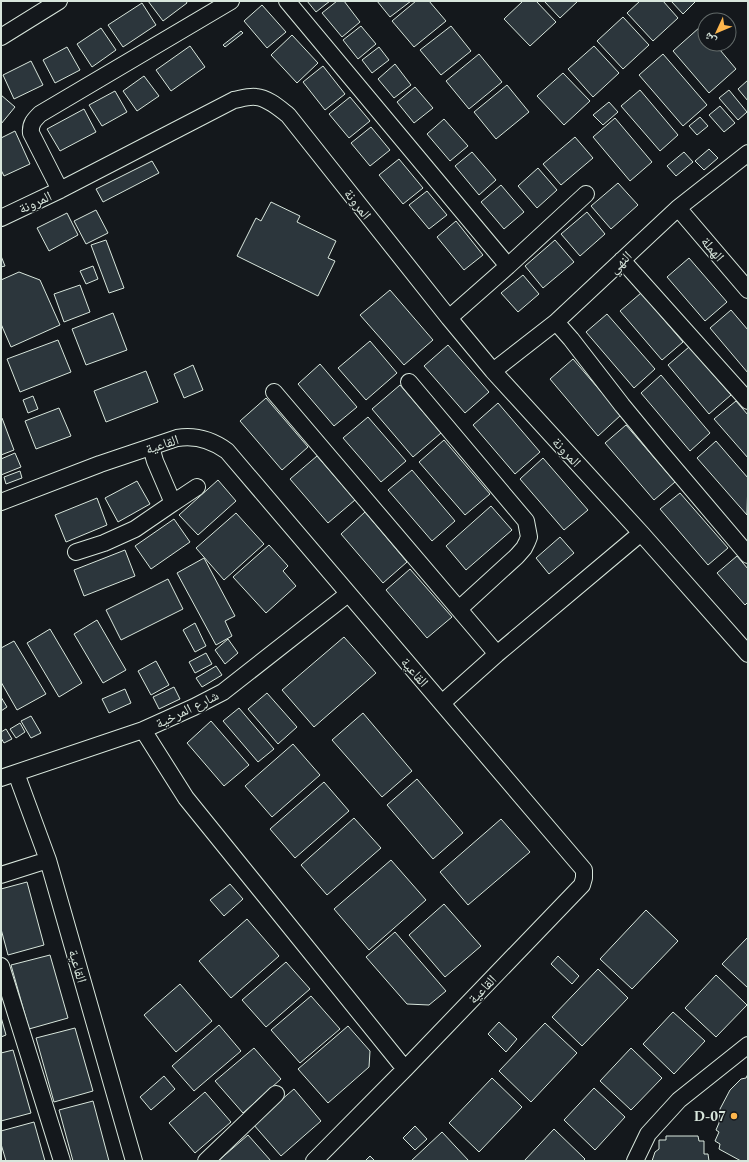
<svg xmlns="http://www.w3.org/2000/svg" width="749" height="1162" viewBox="0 0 749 1162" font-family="Spectral,'Noto Naskh Arabic',serif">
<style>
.building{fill:#2c363c;stroke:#d8e6dc}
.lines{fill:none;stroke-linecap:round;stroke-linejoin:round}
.street-casing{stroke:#d8e6dc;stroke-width:18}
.street{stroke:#14181c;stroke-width:16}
.poi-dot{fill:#ffb74d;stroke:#14181c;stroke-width:1.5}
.labels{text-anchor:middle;stroke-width:3;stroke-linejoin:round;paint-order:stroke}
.street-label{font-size:14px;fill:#d8e6dc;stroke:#14181c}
.poi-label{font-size:14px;font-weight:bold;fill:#d8e6dc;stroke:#14181c;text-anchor:end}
</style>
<rect width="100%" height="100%" fill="#14181c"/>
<path class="building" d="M148 1H186L187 3 163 21Z
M307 1H330L316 12Z
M337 1H344L360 22 342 37 322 13Z
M377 1H411L390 17Z
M416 1H429L446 21 414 47 392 21Z
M523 1H536L556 22 530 46 504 19Z
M544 1H578L560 18Z
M640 1H663L678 18 653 41 627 13Z
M671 1H696L683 14Z
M142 3 156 25 123 47 108 25Z
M262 5 286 32 267 48 244 21Z
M623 17 649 45 623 69 597 41Z
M361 26 376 44 358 59 343 40Z
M451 26 471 51 441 75 420 50Z
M700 27 705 33V44H715L736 69 709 93 673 51Z
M101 28 116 50 92 67 77 44Z
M241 31 243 33 225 47 223 45Z
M292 35 318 63 297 83 271 55Z
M190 46 205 67 171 91 156 70Z
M594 46 619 73 593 97 568 69Z
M67 47 80 70 55 83 43 60Z
M379 47 389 60 372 73 362 60Z
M479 54 502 82 469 109 446 81Z
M663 54 707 105 683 126 639 75Z
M31 61 43 85 14 99 3 75Z
M395 64 411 85 394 98 378 79Z
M323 66 345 94 325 110 303 82Z
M563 73 590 101 564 125 537 96Z
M144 76 159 96 137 111 123 91Z
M748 80V101L738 89Z
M507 85 529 112 496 139 474 112Z
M415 87 433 108 414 123 397 102Z
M640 90 678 135 660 151 621 106Z
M729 90 747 112 738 120 719 98Z
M115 91 127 112 102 126 89 105Z
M1 95 15 107 1 124Z
M350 97 370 121 349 138 329 114Z
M609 102 618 112 603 125 593 115Z
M720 106 735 123 724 132 709 115Z
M84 109 96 132 60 151 47 129Z
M700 117 708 126 697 135 689 126Z
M615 118 652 162 630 181 593 137Z
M444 119 468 146 450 161 427 134Z
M371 127 390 150 370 166 351 143Z
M15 131 30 164 4 176 1 170V138Z
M575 137 593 158 561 185 543 164Z
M709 149 718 158 704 170 695 161Z
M472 152 496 180 479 195 455 166Z
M684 152 693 162 676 176 667 166Z
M399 159 423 188 403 204 379 175Z
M152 161 159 173 103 202 96 189Z
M538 168 557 190 537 208 518 186Z
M618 183 638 205 611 229 591 206Z
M501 185 524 212 504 229 481 202Z
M427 191 447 215 429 229 409 205Z
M271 202 300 216 297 222 336 241 328 258 335 261 318 296 237 256 256 218 261 221Z
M96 210 108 233 86 244 74 221Z
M587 212 605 234 580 256 561 234Z
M67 213 78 235 49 251 37 228Z
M456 221 483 255 464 270 437 237Z
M106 240 124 288 109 293 91 245Z
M555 240 574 262 543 288 525 266Z
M1 256 5 266 1 267Z
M689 258 727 302 705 321 667 277Z
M93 266 98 279 86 284 80 271Z
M19 272 40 280 60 325 11 347 1 324V280Z
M523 275 539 294 518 312 501 293Z
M80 285 90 312 64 322 54 294Z
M390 290 433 340 404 365 360 315Z
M641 293 683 342 662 360 620 311Z
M731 310 748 330V373L710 328Z
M113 313 127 350 86 365 72 329Z
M607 314 655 369 634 388 586 332Z
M58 340 71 372 20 392 7 359Z
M370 341 397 373 366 400 338 368Z
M448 345 489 392 465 413 424 366Z
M689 347 731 395 709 414 668 365Z
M573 359 621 415 598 436 550 379Z
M320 364 357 407 334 426 298 384Z
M193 365 203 390 184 398 174 374Z
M146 371 158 402 106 422 94 391Z
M661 375 710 433 690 451 641 393Z
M400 385 441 433 413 457 372 409Z
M33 396 38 409 28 413 23 400Z
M266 398 308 447 282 470 240 421Z
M736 401 748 415V458L714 419Z
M498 403 540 452 515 474 473 425Z
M59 408 71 436 36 449 25 421Z
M368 417 406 461 381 482 343 438Z
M1 418H2L14 450 1 455Z
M626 425 675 482 654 500 605 443Z
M444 440 490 494 465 515 419 462Z
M716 441 748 478 747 515 697 458Z
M15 453 21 467 1 475V459Z
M317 456 355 500 328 523 290 479Z
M543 458 588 510 564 530 520 479Z
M412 470 455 521 432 541 388 490Z
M20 471 22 478 6 484 4 477Z
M218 480 236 501 198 535 179 515Z
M137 481 150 504 118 522 105 498Z
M680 493 728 548 708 565 660 509Z
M97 498 107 525 66 542 55 515Z
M491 506 512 530 466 570 446 546Z
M365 512 407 562 383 583 341 534Z
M236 513 264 544 224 580 196 548Z
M174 519 190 542 151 569 135 546Z
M560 537 574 553 549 574 536 558Z
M269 545 288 566 283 571 296 586 266 613 233 577Z
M125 550 135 576 84 596 74 570Z
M737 556 748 569V602L745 605 717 573Z
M204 558 235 616 225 621 232 636 216 645 177 573Z
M410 569 452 617 427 638 386 590Z
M168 579 183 609 121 640 106 610Z
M97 620 126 670 103 683 74 634Z
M195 623 206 646 195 652 183 630Z
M50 629 82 683 59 697 27 643Z
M344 637 376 673 314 727 282 690Z
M228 639 238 653 225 664 215 650Z
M14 641 46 694 17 710 1 682V648Z
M206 653 212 664 195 673 189 662Z
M156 661 169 685 151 695 138 671Z
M216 666 222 675 202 687 196 678Z
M174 687 180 699 159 709 153 697Z
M125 689 131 703 109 713 102 699Z
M267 693 297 727 278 744 248 709Z
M1 697 7 707 1 711Z
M239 708 274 749 258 762 223 721Z
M363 713 412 771 382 797 332 740Z
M31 716 41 733 31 738 21 721Z
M211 721 249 765 224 786 187 743Z
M20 723 25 732 16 738 10 729Z
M6 729 12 739 4 743 1 738V732Z
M293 744 320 775 272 817 245 786Z
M417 779 463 833 433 859 387 805Z
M324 782 349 811 295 858 270 829Z
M354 818 381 848 327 895 301 865Z
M501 819 530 852 468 905 440 872Z
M391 860 426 900 369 950 334 909Z
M27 882 44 945 8 955 1 929V889Z
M230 884 243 899 224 916 210 900Z
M444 904 481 946 445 977 409 935Z
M646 910 678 941 632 989 600 959Z
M247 919 279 956 231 998 199 961Z
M395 932 446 991 429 1005 407 1004 366 957Z
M748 937V988L722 964Z
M50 955 68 1018 29 1029 11 965Z
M558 956 579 976 572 984 551 964Z
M286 962 310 989 266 1027 242 1000Z
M598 969 628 998 582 1046 552 1017Z
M716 975 747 1005 716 1037 685 1008Z
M180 984 212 1021 176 1052 144 1015Z
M311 996 340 1029 300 1063 271 1030Z
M673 1012 705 1041 674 1074 643 1044Z
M1 1017 6 1035 1 1037Z
M499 1022 517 1039 506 1052 488 1034Z
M545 1023 577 1053 531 1102 499 1071Z
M219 1025 241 1051 194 1091 172 1066Z
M348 1026 370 1051 369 1067 328 1103 298 1069Z
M75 1028 93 1091 54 1102 36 1038Z
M254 1048 281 1079 243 1113 215 1081Z
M631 1048 662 1078 631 1110 600 1081Z
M13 1050 31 1113 1 1121V1053Z
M748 1074V1161H741L719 1149 720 1144 715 1141 719 1132 716 1130 719 1123 720 1109 730 1090 741 1079 746 1078Z
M164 1076 175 1089 151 1110 140 1097Z
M492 1078 522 1107 479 1152 449 1123Z
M594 1088 625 1117 595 1150 564 1120Z
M294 1089 321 1121 281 1156 253 1124Z
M205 1092 231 1122 195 1153 169 1123Z
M93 1101 109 1161H73L59 1110Z
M34 1122 45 1161H6L1 1144V1131Z
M415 1126 427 1139 415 1150 403 1138Z
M554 1129 585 1159 583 1161H524Z
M442 1132 469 1161H411Z
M248 1135 271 1161H218Z
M666 1136H698L699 1141H704V1154H708L709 1161H652L655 1152 659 1149V1140H666Z
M370 1156 375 1161H365Z"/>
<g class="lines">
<g class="street-casing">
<path id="street" d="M287 1 508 266 449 318
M1 37 59 1
M60 190 31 133C30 124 34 120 40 114L231 1
M678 208 748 290
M1 218 60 190 234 100C240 99 249 96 256 97 268 98 279 108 288 115L449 318 493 371 641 533 748 654
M622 260 748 401
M508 266 586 194
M556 322 571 339 622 405 659 450 748 555
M493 371 556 322 678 208 748 153
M409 382 526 521 529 537 527 542 524 548 517 556 459 609
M274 392 497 654
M1 502 100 464 177 438C195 435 212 440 227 451L584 870V878L582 885 405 1069 314 1161
M173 503 197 487
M76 552 104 543 135 529 173 503 155 461 151 447
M442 703 497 654 641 533
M143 730 186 798 405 1069
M16 773 48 860 134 1161
M1 778 143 730 194 707 223 692 348 594
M1 875 48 860
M1 966 62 1161
M206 1161 276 1094
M635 1161 648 1134 679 1100 748 1045"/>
</g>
<use href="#street" class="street"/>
</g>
<circle class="poi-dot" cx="734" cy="1116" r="4"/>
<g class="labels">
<g class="street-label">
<text transform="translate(35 202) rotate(-25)" y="5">المرونة</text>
<text transform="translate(358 204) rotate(52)" y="5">المرونة</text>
<text transform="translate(713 249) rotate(50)" y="5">الهملة</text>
<text transform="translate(620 262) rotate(-43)" y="5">النهي</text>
<text transform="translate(162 444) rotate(-18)" y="5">القاعية</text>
<text transform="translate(567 452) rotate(47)" y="5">المرونة</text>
<text transform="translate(415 672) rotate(49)" y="5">القاعية</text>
<text transform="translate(187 709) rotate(-26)" y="5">شارع المرخية</text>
<text transform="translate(78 966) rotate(74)" y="5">القاعية</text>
<text transform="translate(482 989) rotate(-46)" y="5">القاعية</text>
</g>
<g class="poi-label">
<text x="726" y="1121">D-07</text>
</g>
</g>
<rect width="749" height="1162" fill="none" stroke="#d8e6dc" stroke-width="4"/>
<g transform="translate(717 32) rotate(226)"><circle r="19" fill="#14181c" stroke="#626a69"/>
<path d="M0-3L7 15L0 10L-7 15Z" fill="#ffb74d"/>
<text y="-6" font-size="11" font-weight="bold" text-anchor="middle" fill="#d8e6dc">ش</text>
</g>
</svg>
